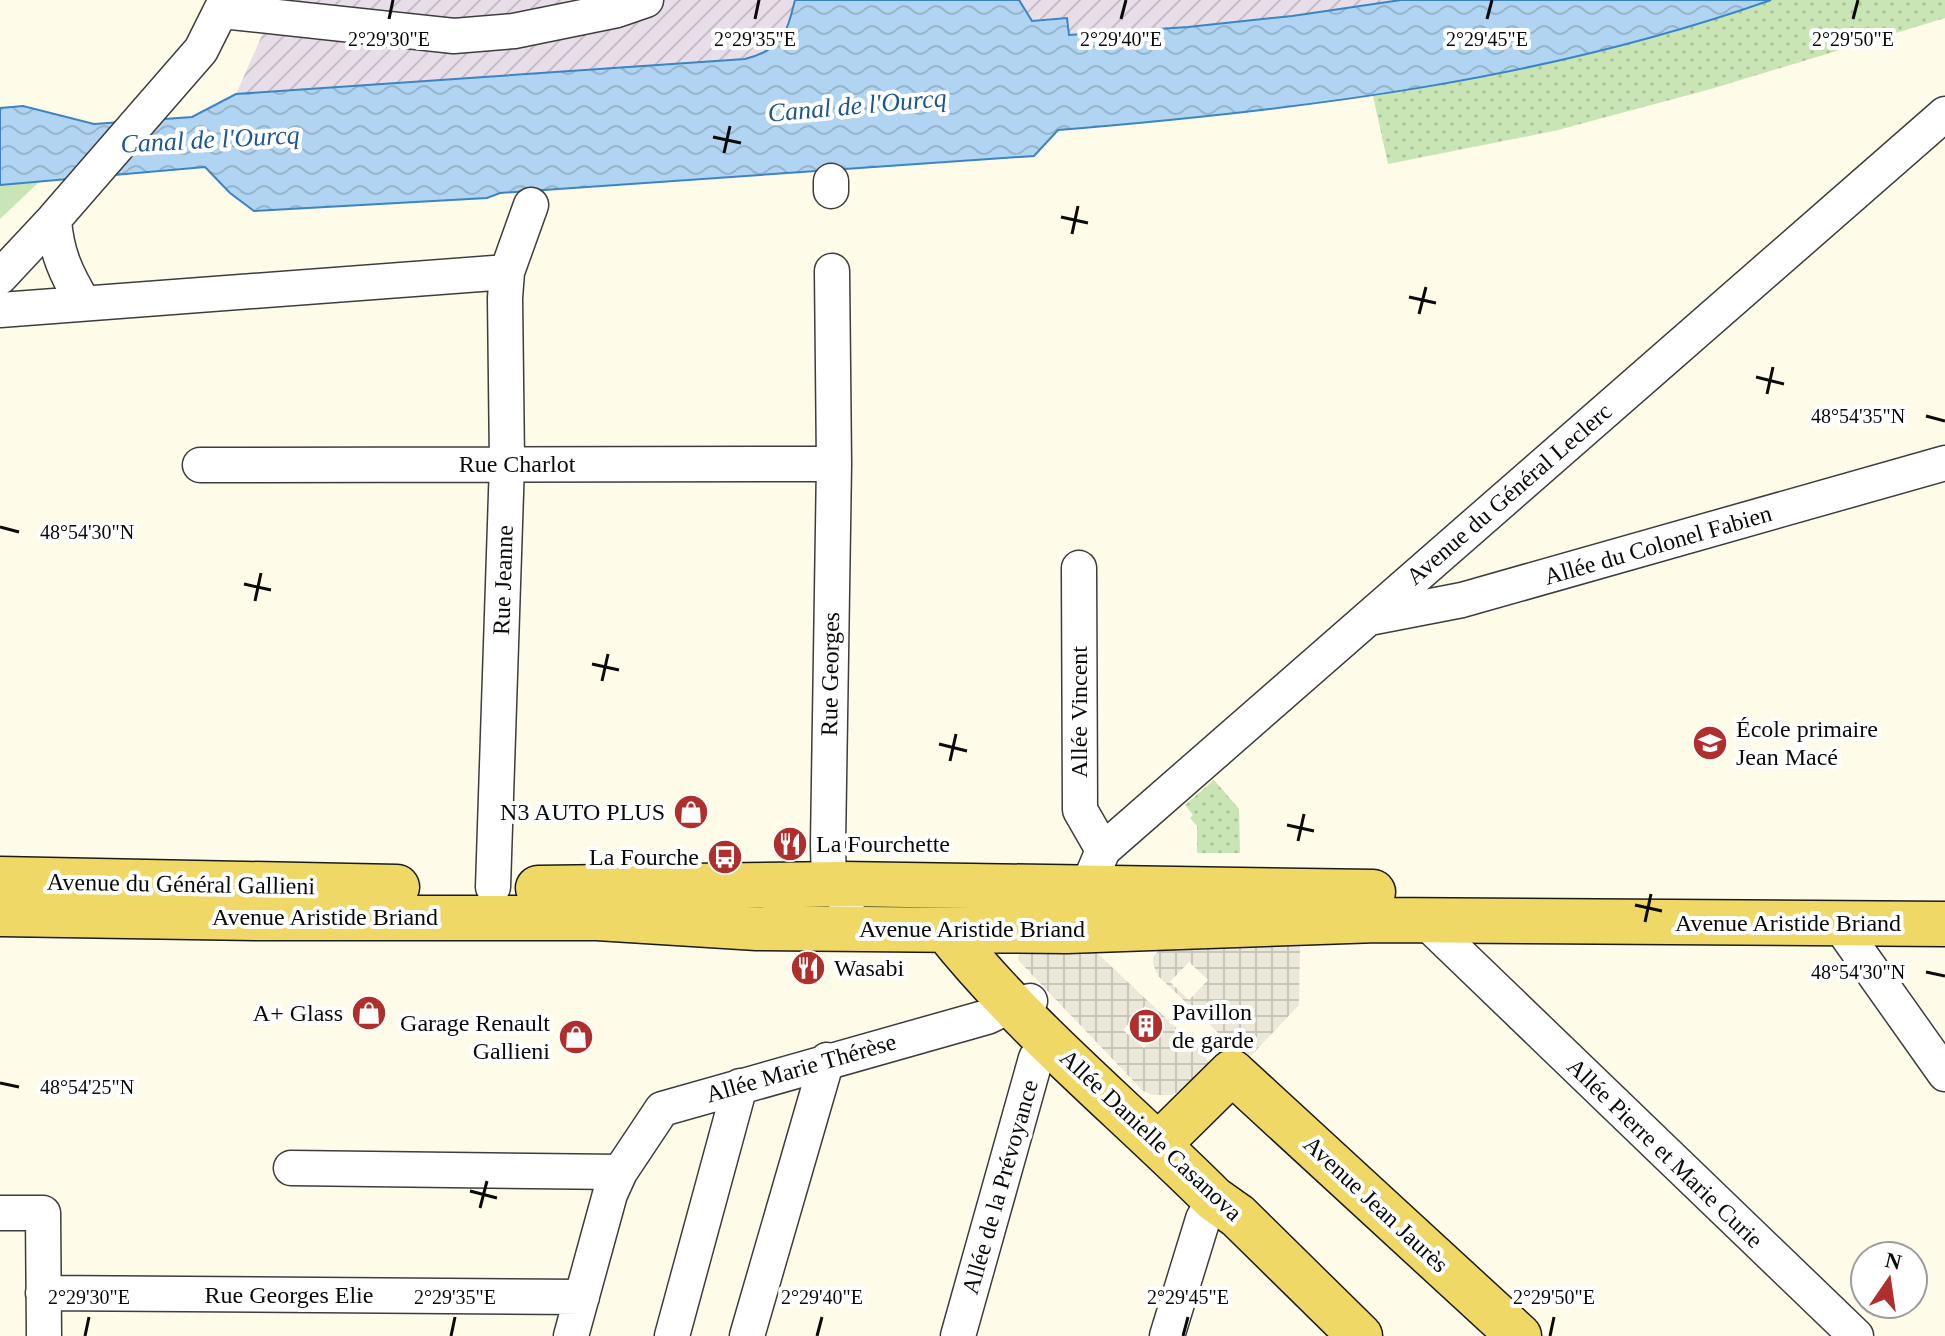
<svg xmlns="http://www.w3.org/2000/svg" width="1945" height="1336" viewBox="0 0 1945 1336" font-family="'Times New Roman',serif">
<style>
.industrial{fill:url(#industrial-furrows)}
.grass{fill:#cae5b5}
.park{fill:url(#park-dots)}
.plaza{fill:url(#plaza-grid);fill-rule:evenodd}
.water{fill:url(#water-waves);stroke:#3c84c3;stroke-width:2}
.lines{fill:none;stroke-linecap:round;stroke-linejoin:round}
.minor-casing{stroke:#3d3d3d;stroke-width:37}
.major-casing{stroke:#1b1b1b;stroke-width:47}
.minor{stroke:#fff;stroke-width:34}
.major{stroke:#efd866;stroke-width:44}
.ticks{fill:none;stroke:#0a0a0a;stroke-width:3}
.labels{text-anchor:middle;stroke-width:8;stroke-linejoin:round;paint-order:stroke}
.street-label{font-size:24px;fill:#0a0a0a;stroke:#fff}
.poi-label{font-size:24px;fill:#0a0a0a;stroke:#fff;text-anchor:start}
.water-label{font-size:26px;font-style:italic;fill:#1d5692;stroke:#fff}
.ticks-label{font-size:20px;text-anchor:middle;fill:#0a0a0a;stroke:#fff;stroke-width:8;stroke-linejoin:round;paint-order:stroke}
</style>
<defs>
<pattern id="industrial-furrows" width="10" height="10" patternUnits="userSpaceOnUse" patternTransform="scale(2)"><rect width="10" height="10" fill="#e8dee9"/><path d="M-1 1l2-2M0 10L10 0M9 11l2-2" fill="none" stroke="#c6bdc6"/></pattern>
<pattern id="park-dots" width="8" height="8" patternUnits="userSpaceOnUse" patternTransform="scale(2)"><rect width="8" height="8" fill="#cae5b5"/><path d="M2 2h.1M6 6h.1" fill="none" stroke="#acc39a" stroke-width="1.8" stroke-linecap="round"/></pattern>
<pattern id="plaza-grid" width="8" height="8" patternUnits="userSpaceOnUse" patternTransform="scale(2)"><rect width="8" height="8" fill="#ebe8d9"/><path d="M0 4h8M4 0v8" fill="none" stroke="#c8c6b9"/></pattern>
<pattern id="water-waves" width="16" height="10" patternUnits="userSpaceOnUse" patternTransform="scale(2)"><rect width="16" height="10" fill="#b0d4f1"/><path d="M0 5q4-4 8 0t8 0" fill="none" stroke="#96b5cd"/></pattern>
</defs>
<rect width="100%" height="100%" fill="#fefbe8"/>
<path class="industrial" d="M272 0H795L785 36 764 54 745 59 236 94 263 33Z
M1019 0H1401L1292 16 1188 27 1068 35 1032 21Z"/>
<path class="grass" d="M39 182 0 219V185Z"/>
<path class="park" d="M1771 0H1945V18L1711 89 1554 131 1388 164 1373 96C1508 74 1642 45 1771 0Z
M1214 780 1239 809 1240 853H1197V826L1190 818 1193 815 1185 805Z"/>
<path class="plaza" d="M1300 944 1299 1005 1247 1060 1158 976 1153 964V957L1160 949ZM1189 962 1208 980 1189 1000 1170 982Z
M1024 949 1095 951 1204 1054 1209 1065 1184 1089 1172 1095H1153L1143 1091 1018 960 1019 953ZM1145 1006 1165 1025 1144 1048 1123 1030Z"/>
<path class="water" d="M795 0H1019L1032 21 1067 18 1069 35 1188 27 1292 16 1401 0H1771C1541 81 1300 110 1058 130L1034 156 500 193 487 198 254 211 230 193 205 167 0 185V108L23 106 94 124 192 117 236 94 745 59C782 49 786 36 795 0Z"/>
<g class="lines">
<g class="minor-casing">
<path id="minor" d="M222 11 454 36 514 31 617 10 646 0
M831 181V191
M54 219C56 252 66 274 83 302
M832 271 834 464 828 845 829 884 848 900
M0 277 54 219 201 50 226 0
M0 310 507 272 531 205
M200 465 834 464
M1079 568 1080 810 1103 850
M1369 618 1462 600 1945 463
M1088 886 1103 850 1945 114
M493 887 507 463 505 298 507 272
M1424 920 1856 1336
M1838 923 1945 1074
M291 1168 620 1172
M0 1213H43L44 1336
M43 1293 582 1297
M571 1336 610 1194 620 1172 662 1109 987 1017 1012 1005 1030 1001
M672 1336 740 1086
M747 1336 827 1060
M958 1336 1036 1058 1051 1043
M1167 1336 1203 1219 1214 1199"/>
</g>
<g class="major-casing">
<path id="major" d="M0 879 397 887
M538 888 842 884 1373 892
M0 914 255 918H597L757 928 1067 931 1378 920 1945 924
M946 930C1025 1029 1124 1109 1214 1199L1238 1216 1360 1336
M1159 1144 1232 1072 1519 1336"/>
</g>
<use href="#minor" class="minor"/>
<use href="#major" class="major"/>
</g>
<path class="ticks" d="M389 19 393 0M755 19 759 0M1121 19 1126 0M1487 19 1492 0M1853 19 1858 0M713 137 741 143M724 153 730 126M1061 217 1088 223M1072 234 1078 206M1409 297 1436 303M1419 314 1426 287M1756 377 1784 384M1767 394 1773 367M1926 416 1945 421M0 527 19 532M244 584 271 590M255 601 261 573M592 664 619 670M602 681 608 654M939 744 967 751M950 761 956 734M1287 825 1314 831M1298 841 1304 814M1635 905 1662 911M1645 922 1651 894M1926 972 1945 976M0 1083 19 1087M470 1191 497 1198M480 1208 487 1181M85 1336 89 1317M451 1336 455 1317M817 1336 822 1317M1183 1336 1188 1317M1550 1336 1554 1317"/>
<defs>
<g id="school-disc" transform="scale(1.8)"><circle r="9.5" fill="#af2f2c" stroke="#fff"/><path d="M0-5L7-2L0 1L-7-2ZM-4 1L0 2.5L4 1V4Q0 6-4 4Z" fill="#fff"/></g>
<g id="shop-disc" transform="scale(1.8)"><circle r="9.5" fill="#af2f2c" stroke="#fff"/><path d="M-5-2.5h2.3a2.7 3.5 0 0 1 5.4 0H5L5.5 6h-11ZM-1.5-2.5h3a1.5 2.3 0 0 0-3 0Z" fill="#fff"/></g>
<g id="restaurant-disc" transform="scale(1.8)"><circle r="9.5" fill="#af2f2c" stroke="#fff"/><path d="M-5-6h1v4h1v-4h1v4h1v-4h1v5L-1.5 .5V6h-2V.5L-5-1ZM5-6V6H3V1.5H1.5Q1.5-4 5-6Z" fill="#fff"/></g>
<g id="bus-disc" transform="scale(1.8)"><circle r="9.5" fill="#af2f2c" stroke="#fff"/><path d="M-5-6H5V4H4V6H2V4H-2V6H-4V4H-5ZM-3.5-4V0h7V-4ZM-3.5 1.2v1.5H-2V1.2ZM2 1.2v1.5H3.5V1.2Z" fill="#fff"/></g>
<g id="building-disc" transform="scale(1.8)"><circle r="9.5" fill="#af2f2c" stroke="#fff"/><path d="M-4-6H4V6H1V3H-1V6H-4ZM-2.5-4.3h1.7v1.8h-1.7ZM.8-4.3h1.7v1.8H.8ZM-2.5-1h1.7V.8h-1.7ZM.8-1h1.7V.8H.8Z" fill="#fff"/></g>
</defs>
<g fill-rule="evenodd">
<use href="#school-disc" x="1710" y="743"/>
<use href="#shop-disc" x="691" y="812"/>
<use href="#restaurant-disc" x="790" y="844"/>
<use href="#bus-disc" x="725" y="857"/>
<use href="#restaurant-disc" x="808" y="968"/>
<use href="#shop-disc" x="369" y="1013"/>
<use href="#building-disc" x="1146" y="1026"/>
<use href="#shop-disc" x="576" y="1037"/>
</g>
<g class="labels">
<g class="street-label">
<text x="517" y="472">Rue Charlot</text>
<text transform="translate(1509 494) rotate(-41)" y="8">Avenue du Général Leclerc</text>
<text transform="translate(1658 545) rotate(-16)" y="8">Allée du Colonel Fabien</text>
<text transform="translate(503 580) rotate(-88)" y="8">Rue Jeanne</text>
<text transform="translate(830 674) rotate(-89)" y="8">Rue Georges</text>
<text transform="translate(1079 712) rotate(-90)" y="8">Allée Vincent</text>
<text transform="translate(181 884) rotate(1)" y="8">Avenue du Général Gallieni</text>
<text x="325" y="925">Avenue Aristide Briand</text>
<text x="1788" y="931">Avenue Aristide Briand</text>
<text x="972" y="937">Avenue Aristide Briand</text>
<text transform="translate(801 1068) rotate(-16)" y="8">Allée Marie Thérèse</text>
<text transform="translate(1151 1135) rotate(43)" y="8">Allée Danielle Casanova</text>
<text transform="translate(1665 1153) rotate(44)" y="8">Allée Pierre et Marie Curie</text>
<text transform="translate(1000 1187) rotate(-74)" y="8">Allée de la Prévoyance</text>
<text transform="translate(1376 1204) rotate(43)" y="8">Avenue Jean Jaurès</text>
<text x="289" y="1303">Rue Georges Elie</text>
</g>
<g class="poi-label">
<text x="1736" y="737">École primaire<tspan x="1736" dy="28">Jean Macé</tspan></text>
<text x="665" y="820" text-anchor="end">N3 AUTO PLUS</text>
<text x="816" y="852">La Fourchette</text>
<text x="699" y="865" text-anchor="end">La Fourche</text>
<text x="834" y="976">Wasabi</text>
<text x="1172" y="1020">Pavillon<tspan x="1172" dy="28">de garde</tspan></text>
<text x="343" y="1021" text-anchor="end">A+ Glass</text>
<text x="550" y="1031" text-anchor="end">Garage Renault<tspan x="550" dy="28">Gallieni</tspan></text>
</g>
<g class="water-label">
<text transform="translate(857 105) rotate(-5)" y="9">Canal de l'Ourcq</text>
<text transform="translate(210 139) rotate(-3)" y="9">Canal de l'Ourcq</text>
</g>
</g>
<g class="ticks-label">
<text x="389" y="46">2°29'30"E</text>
<text x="755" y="46">2°29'35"E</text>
<text x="1121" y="46">2°29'40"E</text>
<text x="1487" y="46">2°29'45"E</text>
<text x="1853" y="46">2°29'50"E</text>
<text x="1858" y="423">48°54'35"N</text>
<text x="87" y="539">48°54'30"N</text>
<text x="1858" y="979">48°54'30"N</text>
<text x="87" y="1094">48°54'25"N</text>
<text x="89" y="1304">2°29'30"E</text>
<text x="455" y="1304">2°29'35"E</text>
<text x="822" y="1304">2°29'40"E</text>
<text x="1188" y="1304">2°29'45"E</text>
<text x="1554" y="1304">2°29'50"E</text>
</g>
<g transform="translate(1889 1280) rotate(13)"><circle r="38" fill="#ffffff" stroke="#9d9d9d" stroke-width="2"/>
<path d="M0-6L14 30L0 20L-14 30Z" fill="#af2f2c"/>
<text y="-12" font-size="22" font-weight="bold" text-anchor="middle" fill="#0a0a0a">N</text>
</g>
</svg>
